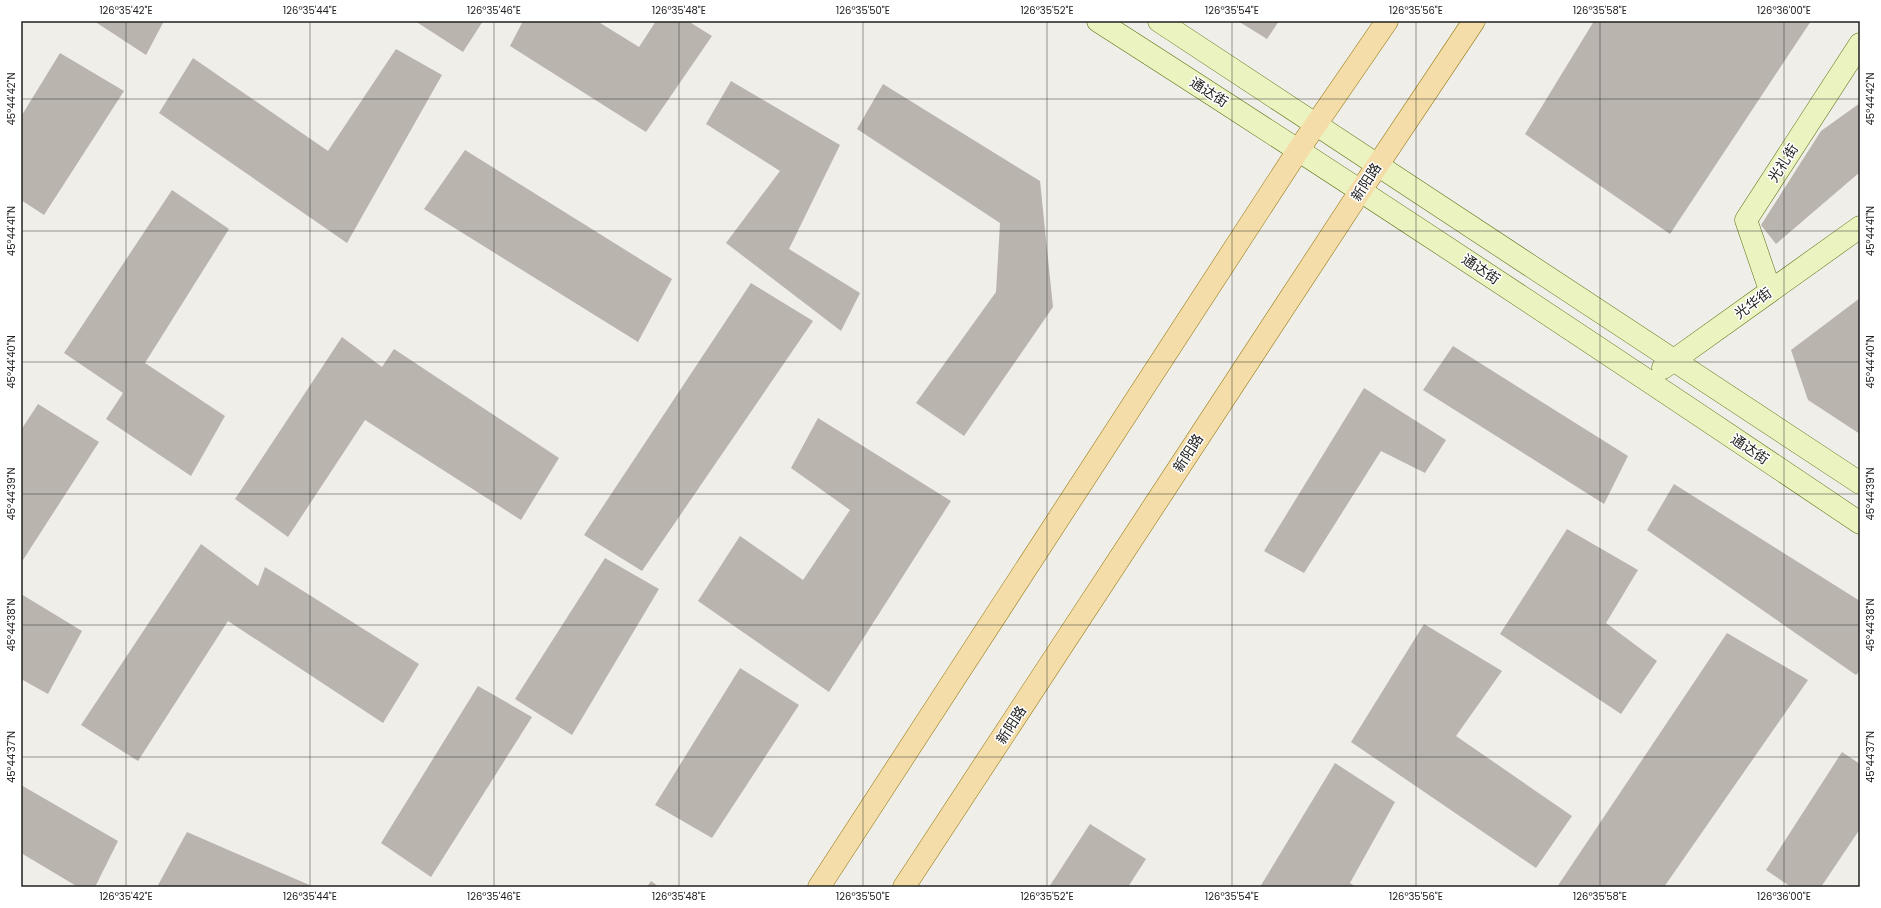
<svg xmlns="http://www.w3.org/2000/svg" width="1881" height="908" viewBox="0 0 1881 908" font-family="Poppins,'Noto Sans SC',sans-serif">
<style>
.building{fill:#b9b4ad}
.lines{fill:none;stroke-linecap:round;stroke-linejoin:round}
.secondary-casing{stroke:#59700f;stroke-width:23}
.primary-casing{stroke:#8f750d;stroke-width:23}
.secondary{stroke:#ebf4c1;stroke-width:22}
.primary{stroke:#f4dda8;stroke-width:22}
.ticks{fill:none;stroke:#202020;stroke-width:1;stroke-opacity:0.45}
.labels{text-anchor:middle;stroke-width:3;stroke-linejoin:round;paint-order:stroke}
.street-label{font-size:14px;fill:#202020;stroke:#fff}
.neatline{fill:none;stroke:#202020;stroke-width:1.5}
.ticks-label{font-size:10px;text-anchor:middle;fill:#202020}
</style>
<rect width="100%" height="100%" fill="#f0eee8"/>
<path class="building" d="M94 21H164L146 55Z
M415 21H483L463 52Z
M523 21H597L639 47 656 21H688L712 36 646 132 510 46Z
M1238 21H1279L1267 39Z
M1594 21H1811L1670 234 1525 134Z
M396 49 442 75 347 243 159 113 193 58 328 151Z
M60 53 124 91 44 215 21 200V114L22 115Z
M731 81 840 145 789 249 860 293 841 331 726 243 780 171 706 124Z
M883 84 1040 181 1053 307 964 436 916 403 996 292 1000 223 857 129Z
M1860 103V172L1776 244 1761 225 1821 131Z
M465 150 672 279 638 342 424 209Z
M172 190 229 229 145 363 225 416 191 476 106 419 123 393 64 353Z
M751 283 813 321 642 571 584 535Z
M1860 298V434L1808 400 1791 350Z
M342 337 382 367 394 349 559 458 521 520 365 420 288 537 235 499Z
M1453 346 1628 456 1604 504 1423 390Z
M1364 388 1446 440 1425 473 1381 451 1304 573 1264 551Z
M38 404 99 442 21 563V430Z
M818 418 951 501 829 692 698 601 740 536 803 580 850 510 791 468Z
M1674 484 1860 601V671L1856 675 1647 530Z
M1567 529 1638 570 1606 623 1657 661 1621 714 1500 634Z
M201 544 258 586 265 567 419 664 383 723 228 621 138 761 81 725Z
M605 558 659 589 572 735 515 699Z
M21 594 82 631 48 694 21 679Z
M1424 624 1502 671 1456 736 1572 816 1536 868 1351 742Z
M1727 633 1808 680 1664 887H1557Z
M740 668 799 705 712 838 655 805Z
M478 686 532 717 431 877 381 843Z
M1842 752 1860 764V829L1821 887H1791L1766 870Z
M1335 763 1395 802 1350 883 1356 887H1260Z
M21 785 118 841 95 887H78L21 853Z
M1090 824 1146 859 1128 887H1049Z
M187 832 314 887H157Z
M651 881 659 887H647Z"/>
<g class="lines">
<g class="secondary-casing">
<path id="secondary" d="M1098 21C1354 185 1608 353 1860 523
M1159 21 1860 483
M1770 290 1746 220 1860 44
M1663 368 1860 227"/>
</g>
<g class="primary-casing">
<path id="primary" d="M819 887 1299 149 1387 21
M904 887 1361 190 1474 21"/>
</g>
<use href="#secondary" class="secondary"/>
<use href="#primary" class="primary"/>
</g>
<path class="ticks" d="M126 21V887M310 21V887M494 21V887M679 21V887M863 21V887M1047 21V887M1232 21V887M1416 21V887M1600 21V887M1784 21V887M21 99H1860M21 231H1860M21 362H1860M21 494H1860M21 625H1860M21 757H1860"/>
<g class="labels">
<g class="street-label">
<text transform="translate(1209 92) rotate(33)" y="5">通达街</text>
<text transform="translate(1783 163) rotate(-57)" y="5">光礼街</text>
<text transform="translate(1366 182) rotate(-57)" y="5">新阳路</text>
<text transform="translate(1481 269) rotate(34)" y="5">通达街</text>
<text transform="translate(1753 303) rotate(-36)" y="5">光华街</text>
<text transform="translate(1750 449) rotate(34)" y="5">通达街</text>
<text transform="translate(1188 453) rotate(-57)" y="5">新阳路</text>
<text transform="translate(1011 725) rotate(-57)" y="5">新阳路</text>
</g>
</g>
<rect width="1881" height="908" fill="none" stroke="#ffffff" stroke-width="44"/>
<rect x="22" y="22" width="1837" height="864" class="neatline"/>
<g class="ticks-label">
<text x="126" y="14">126°35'42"E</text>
<text x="310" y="14">126°35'44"E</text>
<text x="494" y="14">126°35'46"E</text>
<text x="679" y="14">126°35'48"E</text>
<text x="863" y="14">126°35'50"E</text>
<text x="1047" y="14">126°35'52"E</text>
<text x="1232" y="14">126°35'54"E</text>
<text x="1416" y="14">126°35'56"E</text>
<text x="1600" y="14">126°35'58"E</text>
<text x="1784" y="14">126°36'00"E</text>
<text transform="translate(11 99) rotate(-90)" y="4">45°44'42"N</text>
<text transform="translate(1870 99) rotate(-90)" y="4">45°44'42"N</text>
<text transform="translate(11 231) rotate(-90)" y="4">45°44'41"N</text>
<text transform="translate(1870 231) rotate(-90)" y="4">45°44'41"N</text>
<text transform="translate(11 362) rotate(-90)" y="4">45°44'40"N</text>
<text transform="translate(1870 362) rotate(-90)" y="4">45°44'40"N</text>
<text transform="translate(11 494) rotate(-90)" y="4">45°44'39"N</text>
<text transform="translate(1870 494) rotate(-90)" y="4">45°44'39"N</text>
<text transform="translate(11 625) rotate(-90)" y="4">45°44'38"N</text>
<text transform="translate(1870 625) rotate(-90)" y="4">45°44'38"N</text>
<text transform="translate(11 757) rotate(-90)" y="4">45°44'37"N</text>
<text transform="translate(1870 757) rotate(-90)" y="4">45°44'37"N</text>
<text x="126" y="900">126°35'42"E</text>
<text x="310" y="900">126°35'44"E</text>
<text x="494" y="900">126°35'46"E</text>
<text x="679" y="900">126°35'48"E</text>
<text x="863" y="900">126°35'50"E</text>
<text x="1047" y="900">126°35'52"E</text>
<text x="1232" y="900">126°35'54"E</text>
<text x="1416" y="900">126°35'56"E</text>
<text x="1600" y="900">126°35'58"E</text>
<text x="1784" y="900">126°36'00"E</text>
</g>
</svg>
